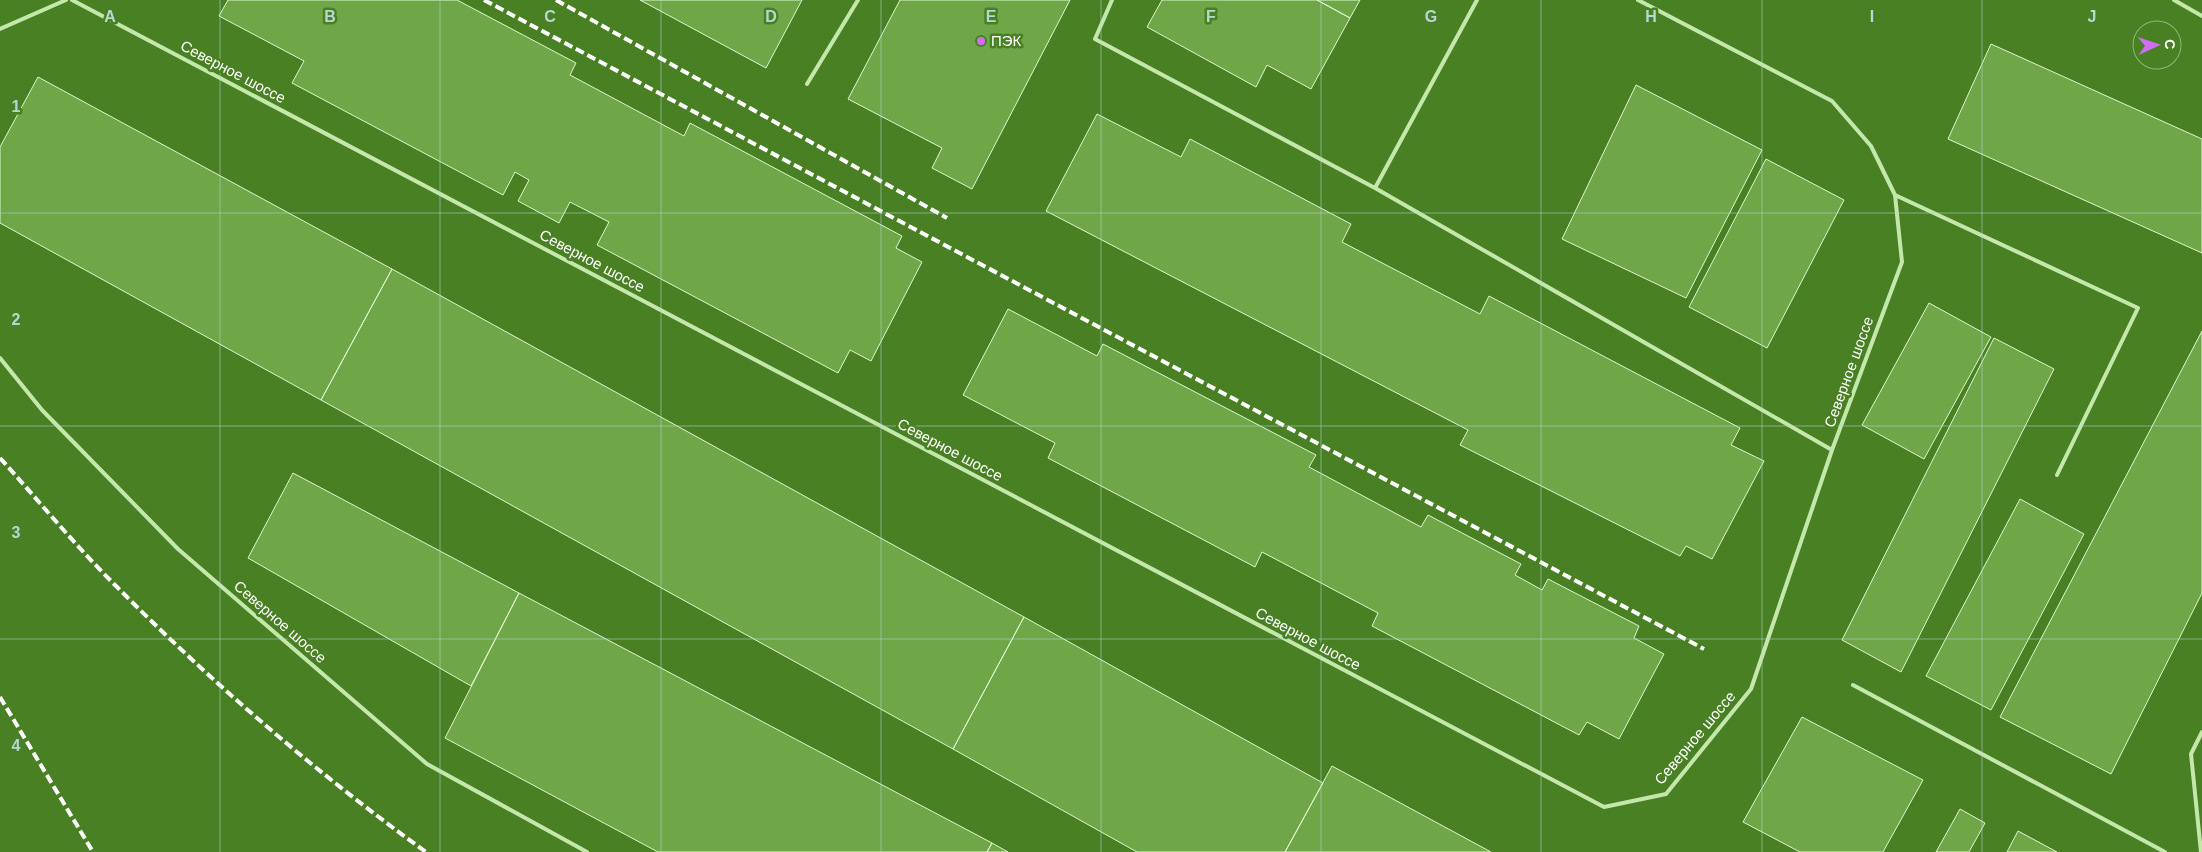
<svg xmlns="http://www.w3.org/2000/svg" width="2202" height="852" viewBox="0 0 2202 852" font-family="Arial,sans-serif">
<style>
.building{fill:#6fa748;stroke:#def5ce}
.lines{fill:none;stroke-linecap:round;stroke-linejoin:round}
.service{stroke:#c4e7ab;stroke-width:4}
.rail{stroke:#fff;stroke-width:4;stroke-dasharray:9 4;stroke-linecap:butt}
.grid{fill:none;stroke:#b7d6d4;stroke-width:1;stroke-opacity:0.55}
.poi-dot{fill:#d06ef1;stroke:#498024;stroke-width:2}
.labels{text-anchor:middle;stroke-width:5;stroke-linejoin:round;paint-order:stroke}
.poi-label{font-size:15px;fill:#fff;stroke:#498024;text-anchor:start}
.street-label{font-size:15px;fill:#fff;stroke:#498024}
.grid-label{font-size:16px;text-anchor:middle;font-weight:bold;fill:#b7d6d4;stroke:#498024;stroke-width:5;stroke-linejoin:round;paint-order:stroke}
</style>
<rect width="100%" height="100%" fill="#498024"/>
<path class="building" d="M228 0H457L576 63 570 75 684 136 690 123 902 236 896 248 922 262 871 361 850 350 838 373 597 245 609 222 570 202 559 223 518 201 529 180 515 172 503 195 292 83 304 61 219 16Z
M640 0H802L766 68Z
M900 0H1070L972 189 932 168 942 148 848 99Z
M1162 0H1317L1350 18 1311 89 1267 65 1256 87 1147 27Z
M1317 0H1360L1350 18Z
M1991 44 2202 139V253L1948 139Z
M38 77 392 269 321 400 0 223V147Z
M1636 85 1762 150 1686 298 1562 239Z
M1097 114 1181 157 1190 139 1351 224 1342 242 1480 314 1489 296 1740 428 1731 445 1764 461 1712 559 1686 546 1680 556 1460 445 1468 430 1046 211Z
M1766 159 1844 200 1767 348 1689 307Z
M392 269 1024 617 953 749 321 400Z
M1929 303 1991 337 1924 459 1862 425Z
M1008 309 1097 356 1103 344 1316 455 1309 467 1421 527 1428 515 1521 564 1515 575 1542 590 1548 579 1639 626 1634 638 1664 654 1619 739 1587 722 1579 735 1372 626 1378 613 1262 552 1255 567 1048 458 1055 443 963 395Z
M2202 331V593L2111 774 2000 717Z
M1994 338 2054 369 1901 672 1842 640Z
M293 473 519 593 471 686 248 558Z
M2020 499 2084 534 1991 710 1926 676Z
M519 593 992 843 987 852H658L445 738Z
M1024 617 1323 783 1285 852H1137L953 749Z
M1802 717 1923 780 1883 852H1800L1743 822Z
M1332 766 1491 852H1285Z
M1960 809 1985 823 1969 852H1936Z
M2018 831 2057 852H2007Z
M992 843 1008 852H987Z"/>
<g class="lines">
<path class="service" d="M72 0 1604 807 1666 794 1751 689 1832 450 1902 262 1895 195 1871 146 1832 101 1638 0
M1112 0 1095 39 1375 188 1832 450
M2174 0 2202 16
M0 29 66 0
M807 84 858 0
M1375 188 1477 0
M1895 195 2138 308 2057 475
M0 358 42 410 178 549 427 764 587 852
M1853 685 2165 852
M2201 852 2191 754 2202 732"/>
<path class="rail" d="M484 0 1704 649
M556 0 947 218
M0 458C38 500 74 544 114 584 210 681 315 772 426 852
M0 697 93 852"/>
</g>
<path class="grid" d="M220 0V852M440 0V852M661 0V852M881 0V852M1101 0V852M1321 0V852M1541 0V852M1762 0V852M1982 0V852M0 213H2202M0 426H2202M0 639H2202"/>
<circle class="poi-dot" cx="981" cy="41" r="5"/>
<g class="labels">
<g class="poi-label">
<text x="991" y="46">ПЭК</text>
</g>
<g class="street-label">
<text transform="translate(233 72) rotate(28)" y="5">Северное шоссе</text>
<text transform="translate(592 261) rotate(28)" y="5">Северное шоссе</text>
<text transform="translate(1849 372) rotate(-70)" y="5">Северное шоссе</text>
<text transform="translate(950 450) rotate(28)" y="5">Северное шоссе</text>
<text transform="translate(280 622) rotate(41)" y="5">Северное шоссе</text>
<text transform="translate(1308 639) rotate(28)" y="5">Северное шоссе</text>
<text transform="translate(1695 738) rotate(-50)" y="5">Северное шоссе</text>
</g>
</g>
<g class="grid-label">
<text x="110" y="22">A</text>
<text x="330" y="22">B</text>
<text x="550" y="22">C</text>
<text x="771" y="22">D</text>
<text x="991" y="22">E</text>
<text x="1211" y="22">F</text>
<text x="1431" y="22">G</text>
<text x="1651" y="22">H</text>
<text x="1872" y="22">I</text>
<text x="2092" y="22">J</text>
<text x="16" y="112">1</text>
<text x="16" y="325">2</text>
<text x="16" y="538">3</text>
<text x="16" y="751">4</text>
</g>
<g transform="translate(2157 45) rotate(87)"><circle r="24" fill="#498024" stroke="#92b37c"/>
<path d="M0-4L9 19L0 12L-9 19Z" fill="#d06ef1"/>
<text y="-8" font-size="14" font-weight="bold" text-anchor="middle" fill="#ffffff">С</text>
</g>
</svg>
